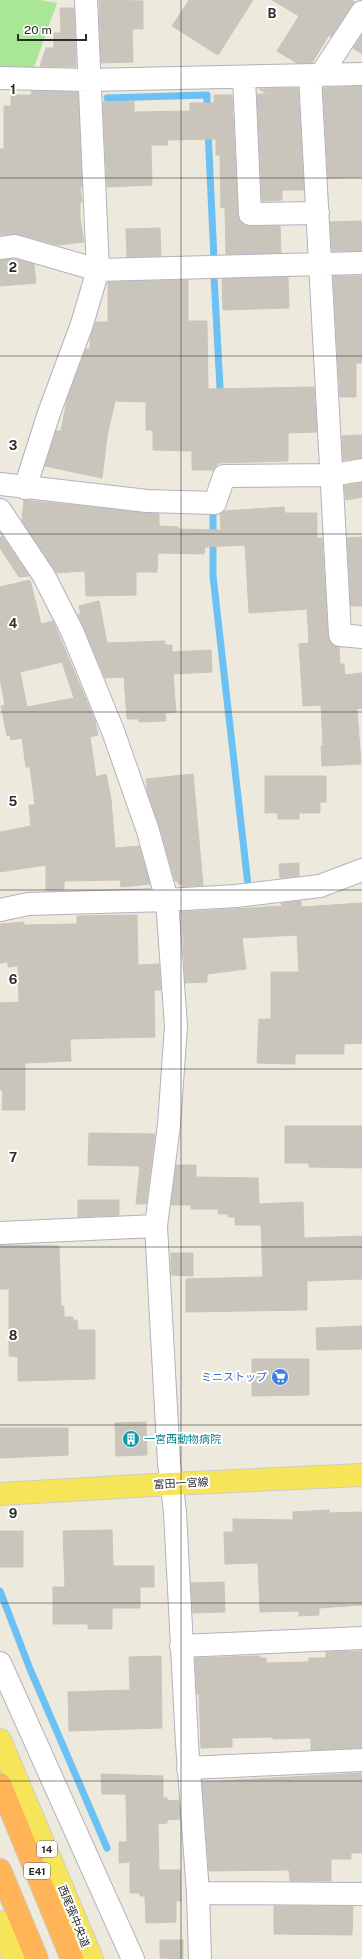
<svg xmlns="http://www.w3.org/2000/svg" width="362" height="1959" viewBox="0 0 362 1959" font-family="'Public Sans','Noto Sans JP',sans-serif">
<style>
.green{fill:#a9e797}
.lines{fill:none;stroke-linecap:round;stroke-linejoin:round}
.stream{stroke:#6bc0f4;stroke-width:7}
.building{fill:#c9c5bc;stroke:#c9c5b6;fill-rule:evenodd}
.minor-casing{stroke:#b1b1c0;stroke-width:24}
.major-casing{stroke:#ccc;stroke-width:24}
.highway-casing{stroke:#ccc;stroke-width:24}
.minor{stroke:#fff;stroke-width:22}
.major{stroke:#f7e559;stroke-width:22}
.highway{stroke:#ffb457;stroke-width:22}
.grid{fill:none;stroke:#2b2b2b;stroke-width:1;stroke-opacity:0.55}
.labels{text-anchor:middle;stroke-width:4;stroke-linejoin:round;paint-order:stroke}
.shield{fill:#fff;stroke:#6b6b6b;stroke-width:1}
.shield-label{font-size:10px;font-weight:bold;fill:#2b2b2b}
.shop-label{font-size:11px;fill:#366cbe;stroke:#fff;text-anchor:end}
.culture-label{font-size:11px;fill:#0d838f;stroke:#fff;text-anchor:start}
.street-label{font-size:11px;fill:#2b2b2b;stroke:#fff}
.grid-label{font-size:13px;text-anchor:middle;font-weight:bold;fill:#2b2b2b;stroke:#fff;stroke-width:4;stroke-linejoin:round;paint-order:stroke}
</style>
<rect width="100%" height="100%" fill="#eee9dd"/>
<path class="green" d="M0 0H40L57 3 33 70H0Z"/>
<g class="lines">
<path class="stream" d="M107 98 207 95V111
M208 130 214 259
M214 276 220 388 222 397
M213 512V576L248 885
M0 1591 30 1669 107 1848"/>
</g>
<path class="building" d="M99 0 143 1V29H132L133 62 101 63Z
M189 0H253L218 55 172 26Z
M272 0H352L355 2 331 37 329 35 312 63H297L277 51 299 16Z
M60 8H74L76 67 40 66 46 48H54V33H61Z
M362 35V54L353 48Z
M362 86V177L328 178 323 88Z
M298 88 304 190H282V200L262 201 257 94H267L259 89Z
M32 91 78 92 82 187H80L82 202 80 203V218L84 242 58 245 18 234 0 235V149H4V106H11V95H31Z
M214 95H232L238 215 239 220 244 225 250 226H280L281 253 226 254 225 207 221 208 220 155H216V139L167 140 168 145H151L152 185 107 187 103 102 134 101V112L190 111V103H214Z
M362 221V251H332L330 222Z
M160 228 161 256 127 257 126 229Z
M14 259 34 264 36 283 0 286V260Z
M333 276H362V363H356V397H340Z
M288 277 289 308 223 310 222 279Z
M188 280V321H207L208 389 314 387 317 432 288 433V461L218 463 214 470H192V451L153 450V430H146V402L115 401 107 436 102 478 45 466 56 431H61L67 400 86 349H90V338L96 322H108V282Z
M362 435V458L343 460 342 436Z
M362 483V497L346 500 344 486Z
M24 500 159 514V526L178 527V529L221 530 220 514 224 511 284 507 285 513H317V539L322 538 328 636 333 645 339 647 340 664H344L345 675 362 673V708L357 709 361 764 322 766 321 746H323L321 705 303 706 299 644 309 643 307 609 249 613 245 545 205 547 204 554 158 553 157 572H136V595L86 596 85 571 57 573 22 521Z
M2 536 29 576 19 577 0 548V538Z
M362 537V606H351L347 538Z
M30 580 41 624 53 621 95 721 98 735 90 737 96 777 106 774 111 799 115 848 139 846 150 884 121 887 120 880 64 881V890H46V865L0 872V832L31 826 29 805H35L30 767H26L22 738 11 740 10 735 7 736 1 706 5 705 0 678V587ZM62 662 74 698 27 707 20 672Z
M99 601 107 643 165 641V645H172V652L211 650 212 672 173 674 176 712 165 713 166 721 139 722V719H127L124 677 105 678 78 614H81L79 606Z
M193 774 203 885 182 887V884H178V881H175L160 828 147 791 146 779Z
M265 776H326V802H320V813H299V819H278V813H265Z
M299 863V876L280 878 279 864Z
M301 901V907L362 903V1043L344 1044V1054H295V1064L257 1063 259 1019H271V972H299L297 935 242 938 246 969 207 974V982L185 983 182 912 282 906 281 903Z
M137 915 138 965 159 964 161 990H154L155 1037 70 1039 71 1061 25 1063V1110H2L3 1090H0V1003L19 1002 18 966 8 967V962L0 963V924L24 922V925L77 924V916Z
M285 1126H362V1168L309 1167V1163H285Z
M89 1133 155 1134 146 1204H136L140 1166 88 1165Z
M176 1165H196V1177L258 1178 259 1204 303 1202 304 1238 362 1236V1279L307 1281V1310L186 1312V1279L263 1277 261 1225H235V1217H228V1214H218V1209H191V1205H171Z
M78 1200H119V1215L78 1217Z
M0 1245 59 1246 61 1306H64V1317H73V1320H77L78 1330H95V1379L18 1381V1357L9 1356V1289H0Z
M171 1253H193V1276L171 1275Z
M362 1326V1349L317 1350 316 1328Z
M252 1359H309V1395L252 1396Z
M146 1422 147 1455 116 1456 115 1423Z
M0 1428H68V1455L0 1458Z
M329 1510 330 1513 362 1512V1605L319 1608V1615L299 1616V1611L260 1612 258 1563 225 1564 224 1532H233V1519L293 1520V1512Z
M112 1530 113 1566H154V1587H140V1608H112V1629H88V1624H53V1587H65L63 1531Z
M0 1531H23V1567H0Z
M224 1582 225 1612 193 1613 191 1583Z
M362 1651V1748L311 1750V1738L273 1739V1737L232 1738V1747L201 1748 199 1694H197L195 1658 260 1656V1658H266V1663L309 1662V1658H326V1652Z
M161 1656 162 1728 69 1731 68 1692 130 1690 129 1657Z
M362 1773V1853H351V1859H331V1881H290L289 1870 209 1871 202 1782Z
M101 1774 163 1776V1798H167V1801L179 1800 180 1819 167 1820V1823L158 1824 159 1870H180L181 1901H176V1922L146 1923 145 1896H140V1893H130V1862L119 1863V1842H127L126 1794H102Z
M274 1906H353L352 1935 274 1934Z
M160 1940H183V1959L160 1958Z"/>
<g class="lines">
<g class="minor-casing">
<path id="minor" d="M310 76 340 635 362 637
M320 76 362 12
M244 77 250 214 318 213
M0 78 88 80 362 74
M0 248 15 246 98 270 362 263
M0 484 147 501 215 503 224 476 332 475 362 470
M25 488 49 413 82 324 98 270 86 0
M0 510 44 576 72 631 113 731 148 831 167 900 176 1026 169 1125 156 1226 169 1463 175 1512 187 1743 198 1893 200 1959
M0 910 28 904 167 900 236 896 320 886 362 870
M0 1233 156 1226
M181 1646 362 1638
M0 1663 133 1959
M188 1768 362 1760
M198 1893 362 1894"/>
</g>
<g class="major-casing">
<path id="major" d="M0 1494 171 1484 362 1475
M0 1740 92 1959
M0 1922 14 1959"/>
</g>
<g class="highway-casing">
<path id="highway" d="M0 1784 72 1959
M0 1870 37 1959"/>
</g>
<use href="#minor" class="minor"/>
<use href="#major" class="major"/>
<use href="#highway" class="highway"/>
</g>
<path class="grid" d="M181 0V1959M0 178H362M0 356H362M0 534H362M0 712H362M0 890H362M0 1069H362M0 1247H362M0 1425H362M0 1603H362M0 1781H362"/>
<defs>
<g id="supermarket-disc" transform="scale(0.9)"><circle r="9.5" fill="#3f7fe0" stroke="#fff"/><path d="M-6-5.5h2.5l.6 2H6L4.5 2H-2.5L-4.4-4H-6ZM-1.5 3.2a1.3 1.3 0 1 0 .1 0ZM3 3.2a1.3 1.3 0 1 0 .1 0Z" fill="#fff"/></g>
<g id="building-disc" transform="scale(0.9)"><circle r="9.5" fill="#0f9aa8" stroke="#fff"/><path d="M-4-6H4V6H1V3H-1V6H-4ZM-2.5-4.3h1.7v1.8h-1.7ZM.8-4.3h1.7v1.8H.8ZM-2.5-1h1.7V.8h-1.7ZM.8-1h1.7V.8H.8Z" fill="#fff"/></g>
</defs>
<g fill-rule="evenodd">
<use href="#supermarket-disc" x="280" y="1377"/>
<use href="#building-disc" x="131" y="1439"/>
</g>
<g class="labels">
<g class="shield">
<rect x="37" y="1841" width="20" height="16" rx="3"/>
<rect x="24" y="1863" width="26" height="16" rx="3"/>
</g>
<g class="shield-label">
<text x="47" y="1853">14</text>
<text x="37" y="1875">E41</text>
</g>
<g class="shop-label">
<text x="267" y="1381">ミニストップ</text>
</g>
<g class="culture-label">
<text x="144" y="1443">一宮西動物病院</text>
</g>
<g class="street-label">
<text transform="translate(181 1483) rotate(-3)" y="4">富田一宮線</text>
<text transform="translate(74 1916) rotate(68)" y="4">西尾張中央道</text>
</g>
</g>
<g class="grid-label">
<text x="272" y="18">B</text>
<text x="13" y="94">1</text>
<text x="13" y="272">2</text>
<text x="13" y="450">3</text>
<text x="13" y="628">4</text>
<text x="13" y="806">5</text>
<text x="13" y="984">6</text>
<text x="13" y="1162">7</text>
<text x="13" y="1340">8</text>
<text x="13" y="1518">9</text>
</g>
<path d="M18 34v6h68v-6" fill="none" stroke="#2b2b2b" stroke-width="2"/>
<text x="24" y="34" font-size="12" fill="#2b2b2b" stroke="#ffffff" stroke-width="3" paint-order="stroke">20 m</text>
</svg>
